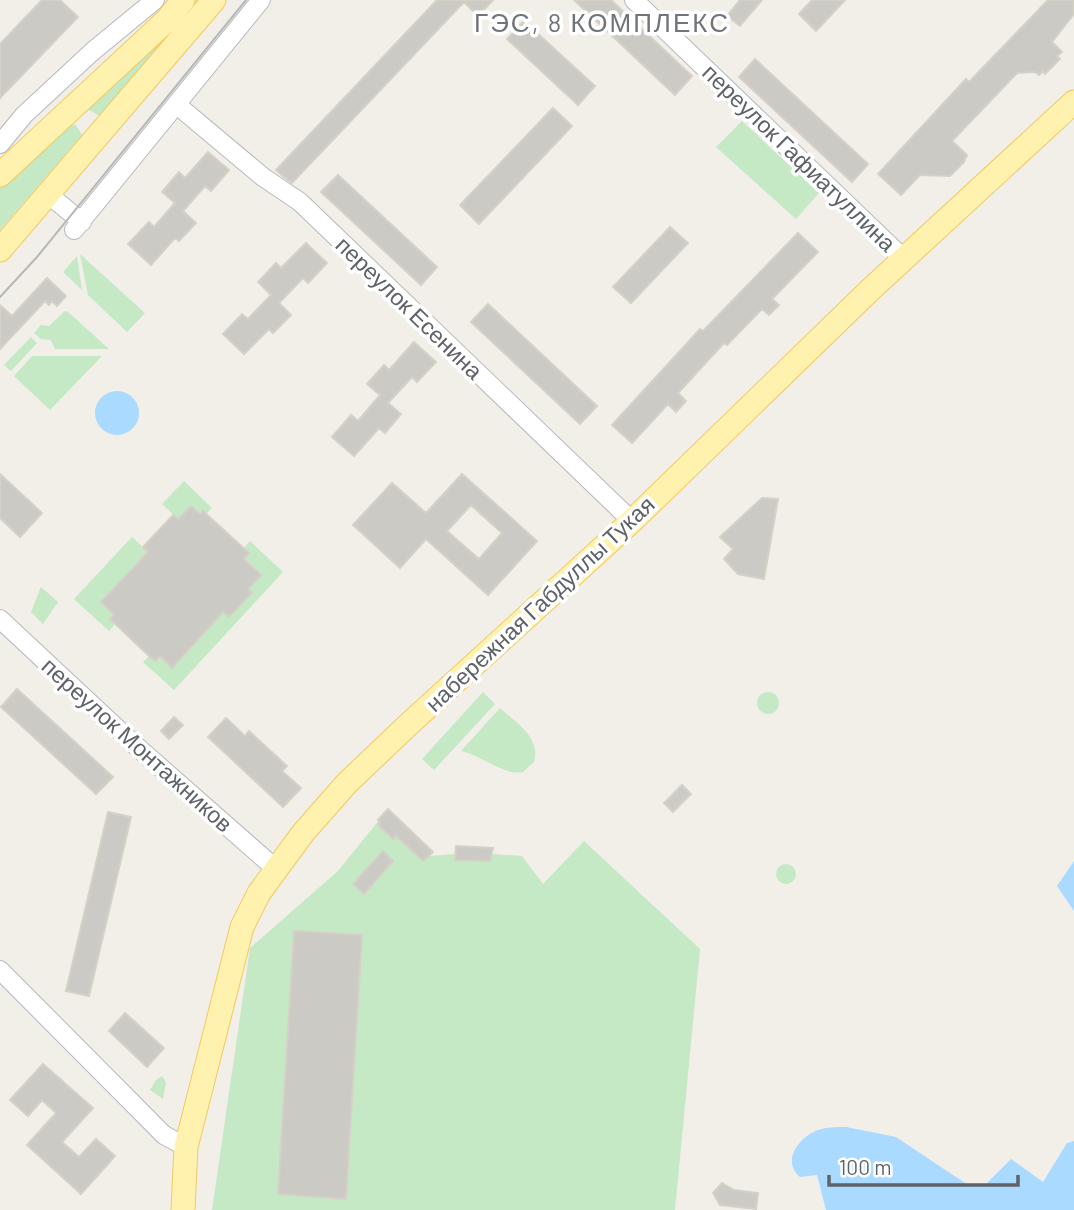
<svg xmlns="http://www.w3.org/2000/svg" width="1074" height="1210" viewBox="0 0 1074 1210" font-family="Barlow,sans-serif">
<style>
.green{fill:#c5e8c5}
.water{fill:#aadaff}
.building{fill:#cccac5;stroke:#d6d1c6;stroke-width:2;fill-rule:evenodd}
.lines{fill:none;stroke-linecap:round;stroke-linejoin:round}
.minor-casing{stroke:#b5b8bc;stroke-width:20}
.major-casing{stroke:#f2c960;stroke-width:25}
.minor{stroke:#fff;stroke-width:18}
.major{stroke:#fff2af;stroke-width:23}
.tram{stroke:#b6b7b8;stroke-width:2}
.labels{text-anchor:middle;stroke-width:7;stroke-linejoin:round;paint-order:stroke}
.street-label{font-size:23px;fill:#5f6368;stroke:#fff}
.quarter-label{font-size:26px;letter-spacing:2px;fill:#70757a;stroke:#fff}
</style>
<rect width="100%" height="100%" fill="#f1efe8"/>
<path class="green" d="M195 0H203L100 116 87 109 177 23Z
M742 121 819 193 796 219 716 147Z
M67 124 76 125 82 135 0 230V188Z
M80 254 145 313 127 332 88 295Z
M77 256 82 290 63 272Z
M65 311 68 312 109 349H55L51 340 41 339 34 333 41 325 49 326Z
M31 337 37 343 11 371 4 365Z
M32 356H102L50 410 14 376Z
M184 481 212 508 206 514 203 511 178 519 162 504Z
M132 537 148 552 101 602 114 614 110 619 115 624 109 631 74 599Z
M250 541 283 572 174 690 143 662 149 656 155 661 160 656 172 668 223 612 229 617 251 593 248 589 261 575 244 559 243 549Z
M41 587 58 602 43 624 31 612Z
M757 703a11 11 0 1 1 22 0a11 11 0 1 1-22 0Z
M483 692 495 704 434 770 422 759Z
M500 708C516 723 541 737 534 762L523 772C505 776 482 756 461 751Z
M388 809 433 852 430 856 455 854 456 846 492 848V854L522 856 543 884 584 841 700 949 675 1210H212L250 948 338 871Z
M776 874a10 10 0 1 1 20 0a10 10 0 1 1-20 0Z
M162 1076 166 1082 163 1099 150 1090 156 1080Z"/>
<path class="water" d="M95 413a22 22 0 1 1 44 0a22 22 0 1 1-44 0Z
M1074 861V911L1057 886Z
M846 1127 896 1137 968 1185 986 1184 1011 1159 1043 1182 1067 1143 1074 1141V1210H826L817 1175 800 1177C781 1161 799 1137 818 1130 827 1127 837 1127 846 1127Z"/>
<path class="building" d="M42 0H60L78 17 0 98V44Z
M437 0H493L478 16 464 2 292 183 284 177 276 170Z
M574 0H611L692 76 675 95Z
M740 0H762L740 26 727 16Z
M812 0H845L816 31 799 14Z
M1048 0H1074V14L1052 42 1062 52 1057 56 1060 59 1045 74 1043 71 1039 75 1035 72 1017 73 952 141 967 155 964 162 950 176 920 175 901 195 878 174 966 79 969 82Z
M524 21 595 86 578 105 507 39Z
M755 59 868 164 852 182 739 77Z
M553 108 572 126 479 224 460 205Z
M208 152 229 170 211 191 205 186 183 211 196 223 179 241 175 238 151 265 128 244 149 222 154 227 175 203 162 192 179 172 185 178Z
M338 175 437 267 421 285 321 192Z
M670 227 688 243 631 303 613 287Z
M798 233 818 252 772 299 779 305 769 315 762 309 727 345 724 343 678 393 686 401 676 412 668 404 632 443 612 425 700 329 703 331Z
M306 243 327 263 308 283 303 278 279 303 291 315 273 333 269 329 244 354 223 334 242 314 248 319 271 295 258 282 276 263 281 268Z
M47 278 66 296 57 306 52 301 49 305 45 301 0 349V305L12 316Z
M488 304 597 406 580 424 471 322Z
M414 342 436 362 417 382 412 377 388 403 401 414 385 433 379 428 354 456 332 437 351 415 358 421 380 395 367 384 384 365 389 370Z
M0 474 42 513 20 537 0 518Z
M462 474 537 541 488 595 426 539 400 568 353 525 392 483 426 513ZM471 505 502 533 479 559 447 531Z
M762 498 778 499 764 579 738 574 724 559 733 549 720 537Z
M191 506 200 514 203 511 249 553 244 559 261 575 248 589 252 593 229 617 223 612 172 668 160 656 155 661 149 656 110 619 114 614 101 602 148 552 143 547 173 515 178 519Z
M17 689 113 777 96 794 1 707Z
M174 717 183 725 169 739 161 731Z
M226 718 245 736 249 731 287 766 282 771 301 788 283 807 208 737Z
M682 785 691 794 673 812 664 803Z
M388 809 433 852 423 861 396 836 393 839 378 825 380 822 378 820Z
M108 812 131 817 89 996 66 991Z
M456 846 493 848 490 861 455 860Z
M383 851 393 861 364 894 353 884Z
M294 931 362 935 346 1199 278 1194Z
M125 1013 164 1048 147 1067 109 1031Z
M43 1064 93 1108 62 1142 79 1157 96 1139 115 1156 81 1194 27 1145 56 1113 42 1100 28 1116 10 1100Z
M722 1183 734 1190 758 1193 756 1209 720 1205 713 1193Z"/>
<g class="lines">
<g class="minor-casing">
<path id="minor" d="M634 0 904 259
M177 105 263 177 300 202 632 521
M0 144 24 115 93 51 155 0
M49 195 82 222
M74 230 261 0
M0 619 135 745 276 869
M0 970 164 1135 186 1147"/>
</g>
<g class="major-casing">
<path id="major" d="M0 175 167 20 183 0
M0 250 214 0
M183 1210 186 1147 242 927 259 893 303 833 347 783 409 724 632 521 870 290 1074 102"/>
</g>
<use href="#minor" class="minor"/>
<use href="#major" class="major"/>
<path class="tram" d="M0 297 37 257 246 0"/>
</g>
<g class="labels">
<g class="street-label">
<text transform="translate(799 158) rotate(44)" y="8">переулок Гафиатуллина</text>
<text transform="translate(409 308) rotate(44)" y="8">переулок Есенина</text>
<text transform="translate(540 604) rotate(-43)" y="8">набережная Габдуллы Тукая</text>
<text transform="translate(137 745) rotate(42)" y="8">переулок Монтажников</text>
</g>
<g class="quarter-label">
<text x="602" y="32">ГЭС, 8 КОМПЛЕКС</text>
</g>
</g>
<path d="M829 1175v10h189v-10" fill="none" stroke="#5f6368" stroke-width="3.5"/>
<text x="839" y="1175" font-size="21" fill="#5f6368" stroke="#ffffff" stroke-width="5" paint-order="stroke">100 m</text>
</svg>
